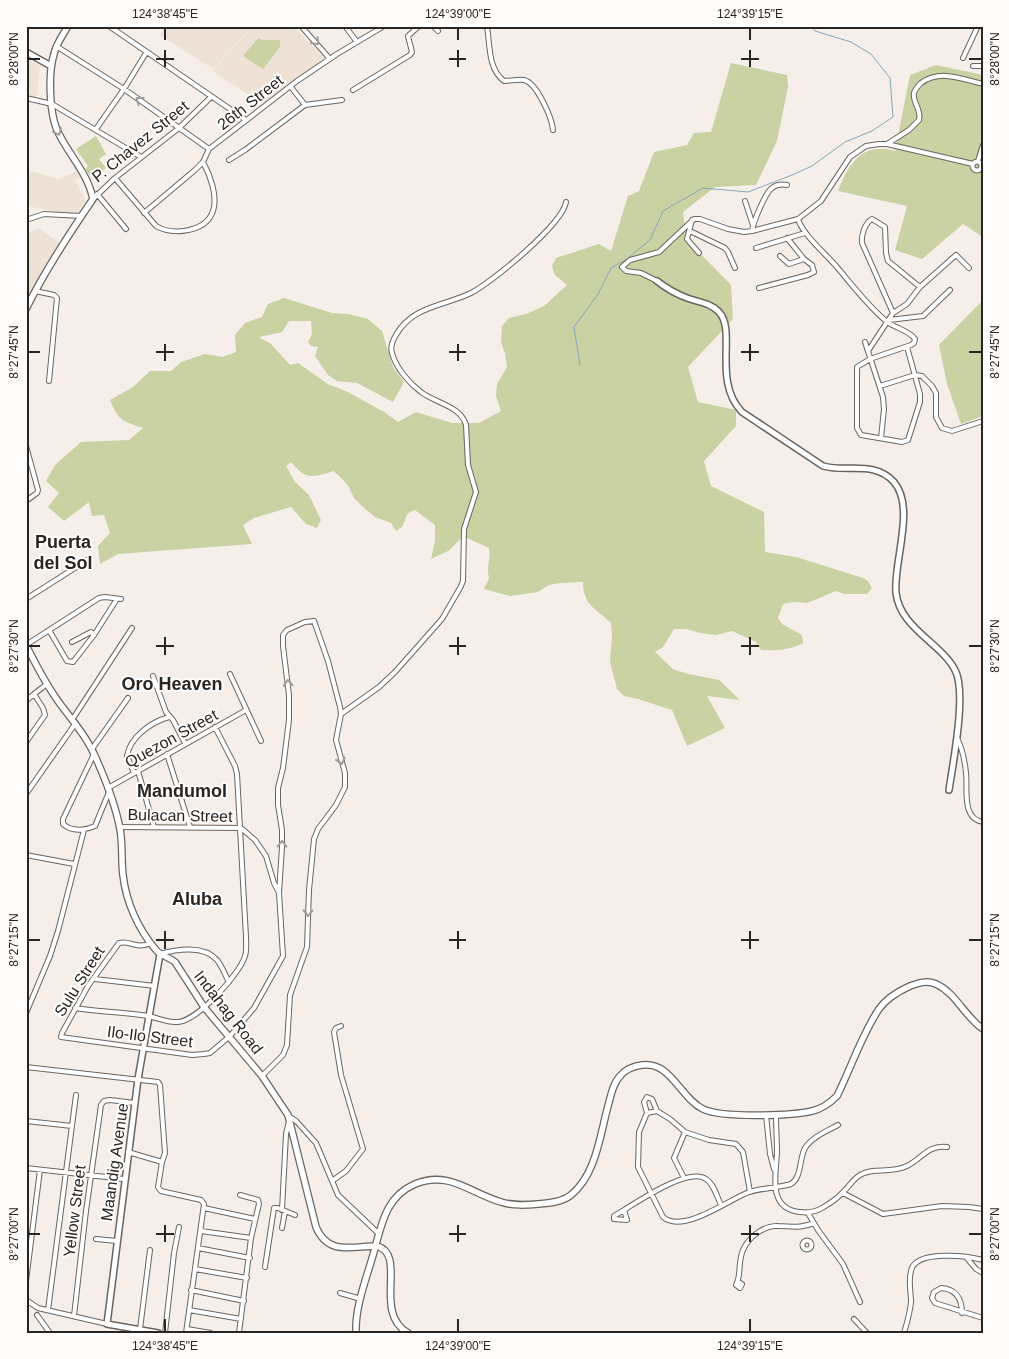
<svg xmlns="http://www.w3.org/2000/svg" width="1009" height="1359" viewBox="0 0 1009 1359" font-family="Helvetica,sans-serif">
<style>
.built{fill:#eee2d6}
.green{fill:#cad1a2}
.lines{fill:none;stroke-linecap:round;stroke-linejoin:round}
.stream{stroke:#87a7b8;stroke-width:1}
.minor-casing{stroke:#6a6560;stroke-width:6}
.tertiary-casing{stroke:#6a6560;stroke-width:8}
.secondary-casing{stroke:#6a6560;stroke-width:8}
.minor{stroke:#fff;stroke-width:4}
.tertiary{stroke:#fff;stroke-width:5}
.secondary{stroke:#fff;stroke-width:5.5}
.oneway{stroke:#9e9d9c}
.ticks{fill:none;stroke:#282624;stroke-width:2}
.labels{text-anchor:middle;stroke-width:4;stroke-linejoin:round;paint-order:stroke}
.street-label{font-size:16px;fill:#282624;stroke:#fffefc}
.neighbourhood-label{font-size:18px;font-weight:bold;fill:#282624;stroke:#fffefc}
.neatline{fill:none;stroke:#282624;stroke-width:2}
.ticks-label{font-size:12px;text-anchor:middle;fill:#282624}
</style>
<rect width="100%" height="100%" fill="#f6efe9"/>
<path class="built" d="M166 26H252L213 69 160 35Z
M253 26H294L325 59 264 105 212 71Z
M26 58 40 66 37 99 26 96Z
M26 170 59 179 77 171 80 177 75 181 86 200 77 215 26 206Z
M39 228 61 244 29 294 26 292V234Z"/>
<path class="green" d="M258 38 262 40H280V47L263 69 243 56Z
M731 63 787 75 788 87 777 141 756 185 715 187 683 212 687 240 731 285 733 319 688 367 698 402 736 410V426L704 461 711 486 764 512 765 552 796 557 863 578 868 581 872 588 867 594H845L836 591 807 603 794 602 783 604 778 618 782 624 802 635 803 643C789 650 776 651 761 650L756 642 732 631 716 635 700 633 686 629H674L663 647 655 652 673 669 688 674 719 680 740 700 707 696 725 728 687 746 672 710 638 699 624 696 617 689 610 662 612 636 611 623C596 608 583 606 583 582L560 583 549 585 538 592 510 596 484 589 489 578C486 566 491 560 489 548L467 538H462L448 551 431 559 435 541V525L415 510 408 513 402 527 396 531 391 523 375 517 362 506 354 498 348 485 334 471C313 477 306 481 291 462L286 466 295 482 309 495 321 520 317 528 306 524 291 507 254 518 243 525 252 544 118 554 100 564 98 546 110 533 104 515 92 516 89 502 64 521 48 507 59 493 46 481 55 465 81 442 129 440 143 428C123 421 119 422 110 400L133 387 150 371H171L181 362 205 354 223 357 236 352 235 335 245 323 262 317 268 304 284 298 332 313 348 314 368 319 382 331 393 367 404 382 393 402 357 383 337 381 328 375 315 356 318 347 311 346 308 342 312 334 311 321H289L282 332 259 337 271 344 290 365 298 363 328 384 348 392 384 412 398 422 416 412 452 423H479L501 411 496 396 497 384 507 367 505 353 501 342 502 326 509 318 526 314 544 306 567 285 555 275 552 266 556 258 599 244 611 251 628 196 639 191 654 152 687 145 694 133 711 132Z
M936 65 983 75V237L963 224 922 259 895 250 907 206 838 191C845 173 856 149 879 149 884 148 890 150 895 151L910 75Z
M96 136 106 154 99 159 106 168 92 178 85 169 88 166 76 149Z
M983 300V416L961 424 947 384 939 345Z"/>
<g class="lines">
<path class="stream" d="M580 365 574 327 598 294 611 268 627 259 650 240 663 211 703 188 748 192 792 175 812 166 845 142 872 131 893 117 890 78 871 54 851 42 815 31 812 26"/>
<g class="minor-casing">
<path id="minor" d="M109 26 246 120
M301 26 330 59
M345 26 357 42
M433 26 438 31
M487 26C490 45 488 69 504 81 510 81 518 79 524 80 537 83 552 118 553 130
M56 46 124 89 209 149
M963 58 978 26
M973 66H983
M291 87 305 105
M353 90 410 55 412 52 408 36 419 26
M26 98 52 104 141 157
M96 129 124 89 146 53
M887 144 909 130 919 120C922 110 912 102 914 93 915 89 918 86 921 83 940 69 962 79 983 84
M229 160 245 150 305 105 342 100
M978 161 983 145
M972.5 166a4.5 4.5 0 1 1 9 0a4.5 4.5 0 1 1-9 0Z
M115 178 156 226C173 236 206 232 213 211 218 196 210 175 203 162
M97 194 126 229
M93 199 115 178 179 128 211 97
M745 201 753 225
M144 213 195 170 203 162 209 149 297 81 337 54 384 26
M798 219C803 235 825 253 837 267 852 285 867 305 886 321 894 328 909 330 915 339L914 343 911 345 870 359 857 367V428L861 435 902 442 908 440 920 402V394L907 347
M26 220 44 214 81 216
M692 220 687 239 699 253
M690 231 725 248 728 252 735 268
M752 231C753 223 765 193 772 188 777 184 782 184 787 185
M756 248 805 233
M780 256 789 264 804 259
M657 281 641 273 626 271 622 267 630 260 659 252 694 219H700L728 229 744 232 752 231 798 219 821 201 850 157 866 146 879 144H887L973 164
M759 288 808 275 814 272 812 265 804 259 787 238
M35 291 54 295 57 298 49 381
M893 313 862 243C861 235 865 223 872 219L885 227 886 253 888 261 920 287
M889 320 923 316 950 290
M865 342 883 397 884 409 881 438
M868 351 893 313 907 304 920 287 956 255 969 268
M880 386 915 375 922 376 932 386 936 393V417L942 428 952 431 983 421
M26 446 38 490 37 493 26 501
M26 599 89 559
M49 630 67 661 73 662 94 635 117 599
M72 642 91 632 94 635
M26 645 99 598 105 597 121 599
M230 674 261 741
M153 676 166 712 173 720 185 743
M34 694 47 684
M26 701 34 694 43 708 45 715 26 742
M341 714 379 687 395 672 442 619 460 588 463 581 464 529 476 492 468 465 466 425C461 406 435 403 421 392 409 383 396 368 392 353 390 347 393 340 396 335 412 306 444 306 471 293 491 283 563 224 566 202
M72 720 132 628
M957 738C962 748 965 762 966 773 968 788 961 819 983 822
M92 749 128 698
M94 754 63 819V824C72 832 85 830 95 826L109 792
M167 754 190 827
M138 771 154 827
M134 773 127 756C130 737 151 722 169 717
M108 788 246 710
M26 794 75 724
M119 827 241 828 255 840 266 856 274 883 279 893 283 956 254 1008 230 1036 210 1053 204 1054 192 1055 61 1037 62 1033 88 986 119 943C131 940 135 950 151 943
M26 855 74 864
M160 954C177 949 204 945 217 960 222 966 225 975 229 982
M95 979 155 986
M75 1008C99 1012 124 1012 148 1016 158 1018 168 1023 178 1022 197 1021 240 974 245 956 247 950 246 943 246 937L237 774 235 766 215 727
M26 1013 50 956 58 931 84 830
M26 1067 158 1082 160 1085 165 1153 162 1162
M262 1076 283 1055 287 1045 290 995 307 947 309 890 314 839 318 829 336 805 345 787V773L336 740 341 714 340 707 328 661 314 621 305 622 287 630 283 635V646L289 695V720L283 768 278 788V805L282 830V847L279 893
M647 1113 644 1102 647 1097 652 1099 657 1111
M776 1114C776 1127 777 1140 777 1153 776 1174 767 1209 800 1212 807 1213 815 1212 822 1208 829 1204 838 1198 843 1192 850 1186 853 1178 862 1174 874 1167 890 1174 907 1166 923 1158 927 1145 947 1147
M766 1115 770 1154 774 1169
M26 1121 72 1126
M128 1152 162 1162 158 1187 161 1191 201 1200 204 1204 186 1333
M26 1168 124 1179
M684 1178 674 1158 685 1132
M332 1181 346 1171 363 1149 341 1075 334 1032 336 1028 341 1026
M750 1192 743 1152 736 1144 709 1140 685 1132 670 1119 657 1111 647 1113 639 1132 638 1167 663 1217C683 1234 728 1200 749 1192 762 1188 777 1188 791 1184 802 1177 799 1159 805 1148 812 1137 827 1131 838 1125
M843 1193 883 1214 942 1206 969 1207 983 1209
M204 1208 255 1219
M282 1210 286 1134 290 1117 296 1121 316 1143 338 1195 378 1233
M624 1210C640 1200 689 1167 706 1179 714 1184 717 1197 721 1205
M624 1210 627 1220 614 1219V1216Z
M808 1213 818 1230 843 1264 860 1302
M282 1228 285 1211
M201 1231 251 1238
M96 1239 117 1241
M802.5 1245a4.5 4.5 0 1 1 9 0a4.5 4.5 0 1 1-9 0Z
M198 1248 250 1258
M966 1257 976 1269 983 1273
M265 1267 274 1208H278L295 1215
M195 1269 247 1278
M26 1281 40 1170
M738 1282 742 1284 740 1288 736 1285C742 1275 737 1260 744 1248 750 1236 765 1225 778 1226 790 1226 802 1229 813 1223
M191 1290 244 1301
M340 1293 361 1299
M26 1300 38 1308 107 1324
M48 1310 76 1095
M189 1310 241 1319
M962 1313C962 1299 956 1289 941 1288L934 1292 932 1298 935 1303 983 1318
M37 1315 50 1333
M74 1316 86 1211 101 1105 104 1101 110 1100 135 1103
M854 1319 867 1333
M140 1329 150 1250
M187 1329 211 1333
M165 1333 174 1253 179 1227
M239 1333 251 1238 259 1204 258 1200 240 1195
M904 1333C907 1323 910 1313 911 1302 911 1292 908 1281 911 1271 915 1249 968 1256 983 1260"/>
</g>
<g class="tertiary-casing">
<path id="tertiary" d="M26 52 51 66
M657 281C666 288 676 294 687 298 698 302 711 303 719 312 737 331 712 381 742 412L823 466C848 473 874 460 894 482 916 508 893 562 896 593 900 628 941 643 955 670 967 692 953 763 949 790
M158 1333 107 1324 138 1079 160 954"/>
</g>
<g class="secondary-casing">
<path id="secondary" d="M26 309C45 270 69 234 93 199 88 174 70 156 59 134 49 116 48 73 54 54 56 44 63 35 68 26
M26 645C35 663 44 681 56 698 68 716 85 733 94 754 105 778 115 803 120 829 123 844 121 860 123 875 126 902 138 929 156 950 161 956 169 957 175 962L204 1007 262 1076 288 1115 316 1227C328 1256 352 1246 377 1246 408 1255 372 1312 408 1333
M356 1333C355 1304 368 1275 375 1248 382 1222 387 1196 415 1184 449 1170 470 1193 501 1202 513 1206 526 1205 538 1204 550 1203 562 1202 571 1195 596 1175 600 1135 608 1106 611 1095 613 1083 621 1075 626 1069 635 1066 642 1065 671 1061 680 1098 703 1109 721 1118 791 1116 812 1111 822 1109 830 1103 837 1096 851 1068 862 1034 879 1009 886 999 899 991 910 986 918 983 927 980 936 984 956 993 965 1017 983 1029"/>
</g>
<use href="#minor" class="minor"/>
<use href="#tertiary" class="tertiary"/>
<use href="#secondary" class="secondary"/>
</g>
<defs><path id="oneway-chevron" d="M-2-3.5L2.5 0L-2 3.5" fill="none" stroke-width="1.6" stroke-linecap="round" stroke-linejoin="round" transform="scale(1.25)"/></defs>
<g class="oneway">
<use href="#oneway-chevron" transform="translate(316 42) rotate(49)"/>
<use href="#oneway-chevron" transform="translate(139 100) rotate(-145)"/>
<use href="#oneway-chevron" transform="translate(58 132) rotate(65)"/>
<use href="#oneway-chevron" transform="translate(288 683) rotate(-95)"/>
<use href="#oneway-chevron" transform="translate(341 761) rotate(73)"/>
<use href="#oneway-chevron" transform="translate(282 844) rotate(-89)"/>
<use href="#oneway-chevron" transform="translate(308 913) rotate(92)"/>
</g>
<path class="ticks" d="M165 28V40M458 28V40M750 28V40M165 50V67M458 50V67M750 50V67M28 59H40M156 59H174M449 59H466M741 59H759M969 59H982M165 344V361M458 344V361M750 344V361M28 352H40M156 352H174M449 352H466M741 352H759M969 352H982M165 637V655M458 637V655M750 637V655M28 646H40M156 646H174M449 646H466M741 646H759M969 646H982M165 931V949M458 931V949M750 931V949M28 940H40M156 940H174M449 940H466M741 940H759M969 940H982M165 1225V1242M458 1225V1242M750 1225V1242M28 1234H40M156 1234H174M449 1234H466M741 1234H759M969 1234H982M165 1319V1332M458 1319V1332M750 1319V1332"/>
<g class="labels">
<g class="street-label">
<text transform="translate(250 102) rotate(-38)" y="6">26th Street</text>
<text transform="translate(140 141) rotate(-39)" y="6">P. Chavez Street</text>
<text transform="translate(171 738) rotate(-29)" y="6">Quezon Street</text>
<text transform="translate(180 815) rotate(1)" y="6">Bulacan Street</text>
<text transform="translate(79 981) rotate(-58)" y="6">Sulu Street</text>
<text transform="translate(229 1012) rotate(52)" y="6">Indahag Road</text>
<text transform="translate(150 1036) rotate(7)" y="6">Ilo-Ilo Street</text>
<text transform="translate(114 1162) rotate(-82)" y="6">Maandig Avenue</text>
<text transform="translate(74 1211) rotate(-83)" y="6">Yellow Street</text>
</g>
<g class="neighbourhood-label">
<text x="63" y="548">Puerta<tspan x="63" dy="21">del Sol</tspan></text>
<text x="172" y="690">Oro Heaven</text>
<text x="182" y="797">Mandumol</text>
<text x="197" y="905">Aluba</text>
</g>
</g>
<rect width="1009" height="1359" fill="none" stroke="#fffefc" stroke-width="55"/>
<rect x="28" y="28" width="954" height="1304" class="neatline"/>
<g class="ticks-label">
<text x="165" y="18">124°38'45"E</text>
<text x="458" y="18">124°39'00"E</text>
<text x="750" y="18">124°39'15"E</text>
<text transform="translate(14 59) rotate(-90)" y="4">8°28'00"N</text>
<text transform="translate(995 59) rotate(-90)" y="4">8°28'00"N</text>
<text transform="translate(14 352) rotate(-90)" y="4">8°27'45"N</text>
<text transform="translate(995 352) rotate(-90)" y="4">8°27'45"N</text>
<text transform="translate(14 646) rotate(-90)" y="4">8°27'30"N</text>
<text transform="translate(995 646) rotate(-90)" y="4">8°27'30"N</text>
<text transform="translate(14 940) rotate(-90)" y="4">8°27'15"N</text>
<text transform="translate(995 940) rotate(-90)" y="4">8°27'15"N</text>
<text transform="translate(14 1234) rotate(-90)" y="4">8°27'00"N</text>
<text transform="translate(995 1234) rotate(-90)" y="4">8°27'00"N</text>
<text x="165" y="1350">124°38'45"E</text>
<text x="458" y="1350">124°39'00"E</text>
<text x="750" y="1350">124°39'15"E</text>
</g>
</svg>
